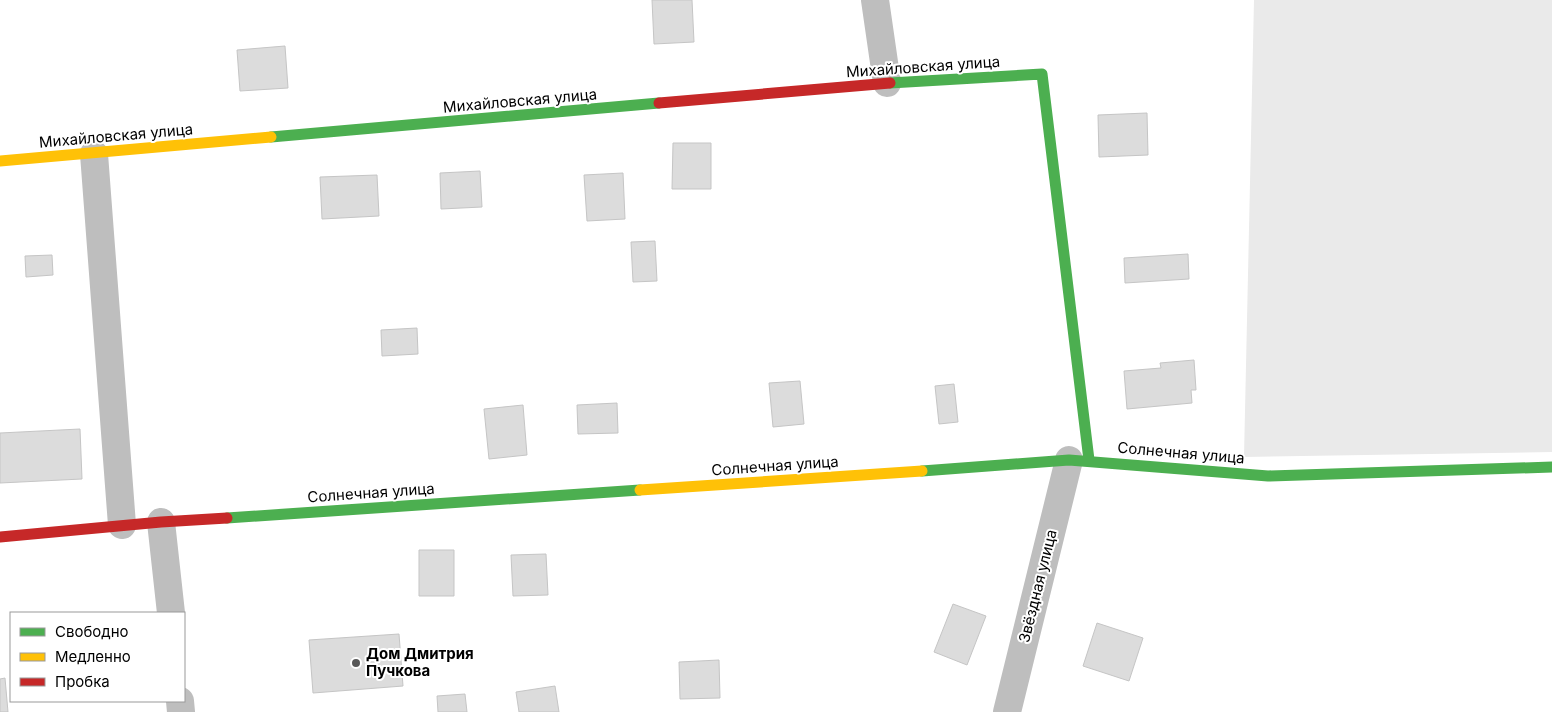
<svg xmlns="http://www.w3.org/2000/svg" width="1552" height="712" viewBox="0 0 1552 712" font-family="Inter,sans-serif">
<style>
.grass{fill:#eaeaea}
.building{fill:#dcdcdc;stroke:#c5c5c5}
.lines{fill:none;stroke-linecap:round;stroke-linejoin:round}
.street{stroke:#bebebe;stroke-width:28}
.fast{stroke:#4caf50;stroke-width:11}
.slow{stroke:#ffc107;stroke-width:11}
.jam{stroke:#c62828;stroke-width:11}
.poi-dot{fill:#595959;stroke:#fff;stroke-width:2}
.labels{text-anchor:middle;stroke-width:4;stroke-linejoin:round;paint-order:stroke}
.street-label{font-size:15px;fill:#000;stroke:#fff}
.poi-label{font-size:15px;font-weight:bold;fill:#000;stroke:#fff;text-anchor:start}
</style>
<rect width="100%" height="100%" fill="#fff"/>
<path class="grass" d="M1254 0H1552V452L1244 457Z"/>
<path class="building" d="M652 0H692L694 42 654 44Z
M285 46 288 88 240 91 237 50Z
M1147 113 1148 155 1099 157 1098 115Z
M673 143H711V189H672Z
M480 171 482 207 441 209 440 173Z
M623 173 625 219 587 221 584 175Z
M377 175 379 216 322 219 320 177Z
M655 241 657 281 633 282 631 242Z
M1188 254 1189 279 1125 283 1124 258Z
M52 255 53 275 26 277 25 256Z
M417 328 418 354 382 356 381 330Z
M1194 360 1196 390H1191L1192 403 1127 409 1124 371 1161 368 1160 363Z
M800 381 804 424 773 427 769 383Z
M954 384 958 422 939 424 935 386Z
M617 403 618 433 578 434 577 405Z
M523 405 527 455 489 459 484 409Z
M80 429 82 479 0 483V433Z
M419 550H454V596H419Z
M546 554 548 595 513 596 511 555Z
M953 604 986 616 967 665 934 652Z
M1097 623 1143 638 1129 681 1083 666Z
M399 634 403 686 313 693 309 640Z
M719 660 720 698 680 699 679 662Z
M5 678 8 712H0V679Z
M555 686 559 712H519L516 692Z
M465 694 467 712H438L437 696Z"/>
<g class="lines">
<path class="street" d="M875 0 887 83
M94 154 122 525
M161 522 171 613
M180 701 181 712
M1007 712 1069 460"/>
<path class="fast" d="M890 83 1042 74 1089 460
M271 137 659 103
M922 471 1069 460 1268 476 1552 467
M227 518 640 490"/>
<path class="slow" d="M0 161 271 137
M640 490 922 471"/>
<path class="jam" d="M659 103 890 83
M0 537 161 522 227 518"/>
</g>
<circle class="poi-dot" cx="356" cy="663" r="5"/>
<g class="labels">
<g class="street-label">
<text transform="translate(923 67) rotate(-4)" y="5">Михайловская улица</text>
<text transform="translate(520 101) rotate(-5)" y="5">Михайловская улица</text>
<text transform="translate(116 136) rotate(-5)" y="5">Михайловская улица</text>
<text transform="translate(1181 453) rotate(5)" y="5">Солнечная улица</text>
<text transform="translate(775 466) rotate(-4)" y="5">Солнечная улица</text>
<text transform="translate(371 493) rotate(-4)" y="5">Солнечная улица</text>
<text transform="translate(1038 586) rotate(-76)" y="5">Звёздная улица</text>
</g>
<g class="poi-label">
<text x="366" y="659">Дом Дмитрия<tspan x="366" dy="17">Пучкова</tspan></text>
</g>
</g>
<rect x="10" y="612" width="175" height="90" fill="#ffffff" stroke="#999999"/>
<rect x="20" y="628" width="25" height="8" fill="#4caf50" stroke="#999999"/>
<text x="55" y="637" font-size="15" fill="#000000">Свободно</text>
<rect x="20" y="653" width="25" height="8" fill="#ffc107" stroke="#999999"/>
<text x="55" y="662" font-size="15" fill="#000000">Медленно</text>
<rect x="20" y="678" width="25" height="8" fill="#c62828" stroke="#999999"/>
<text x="55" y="687" font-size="15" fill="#000000">Пробка</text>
</svg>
